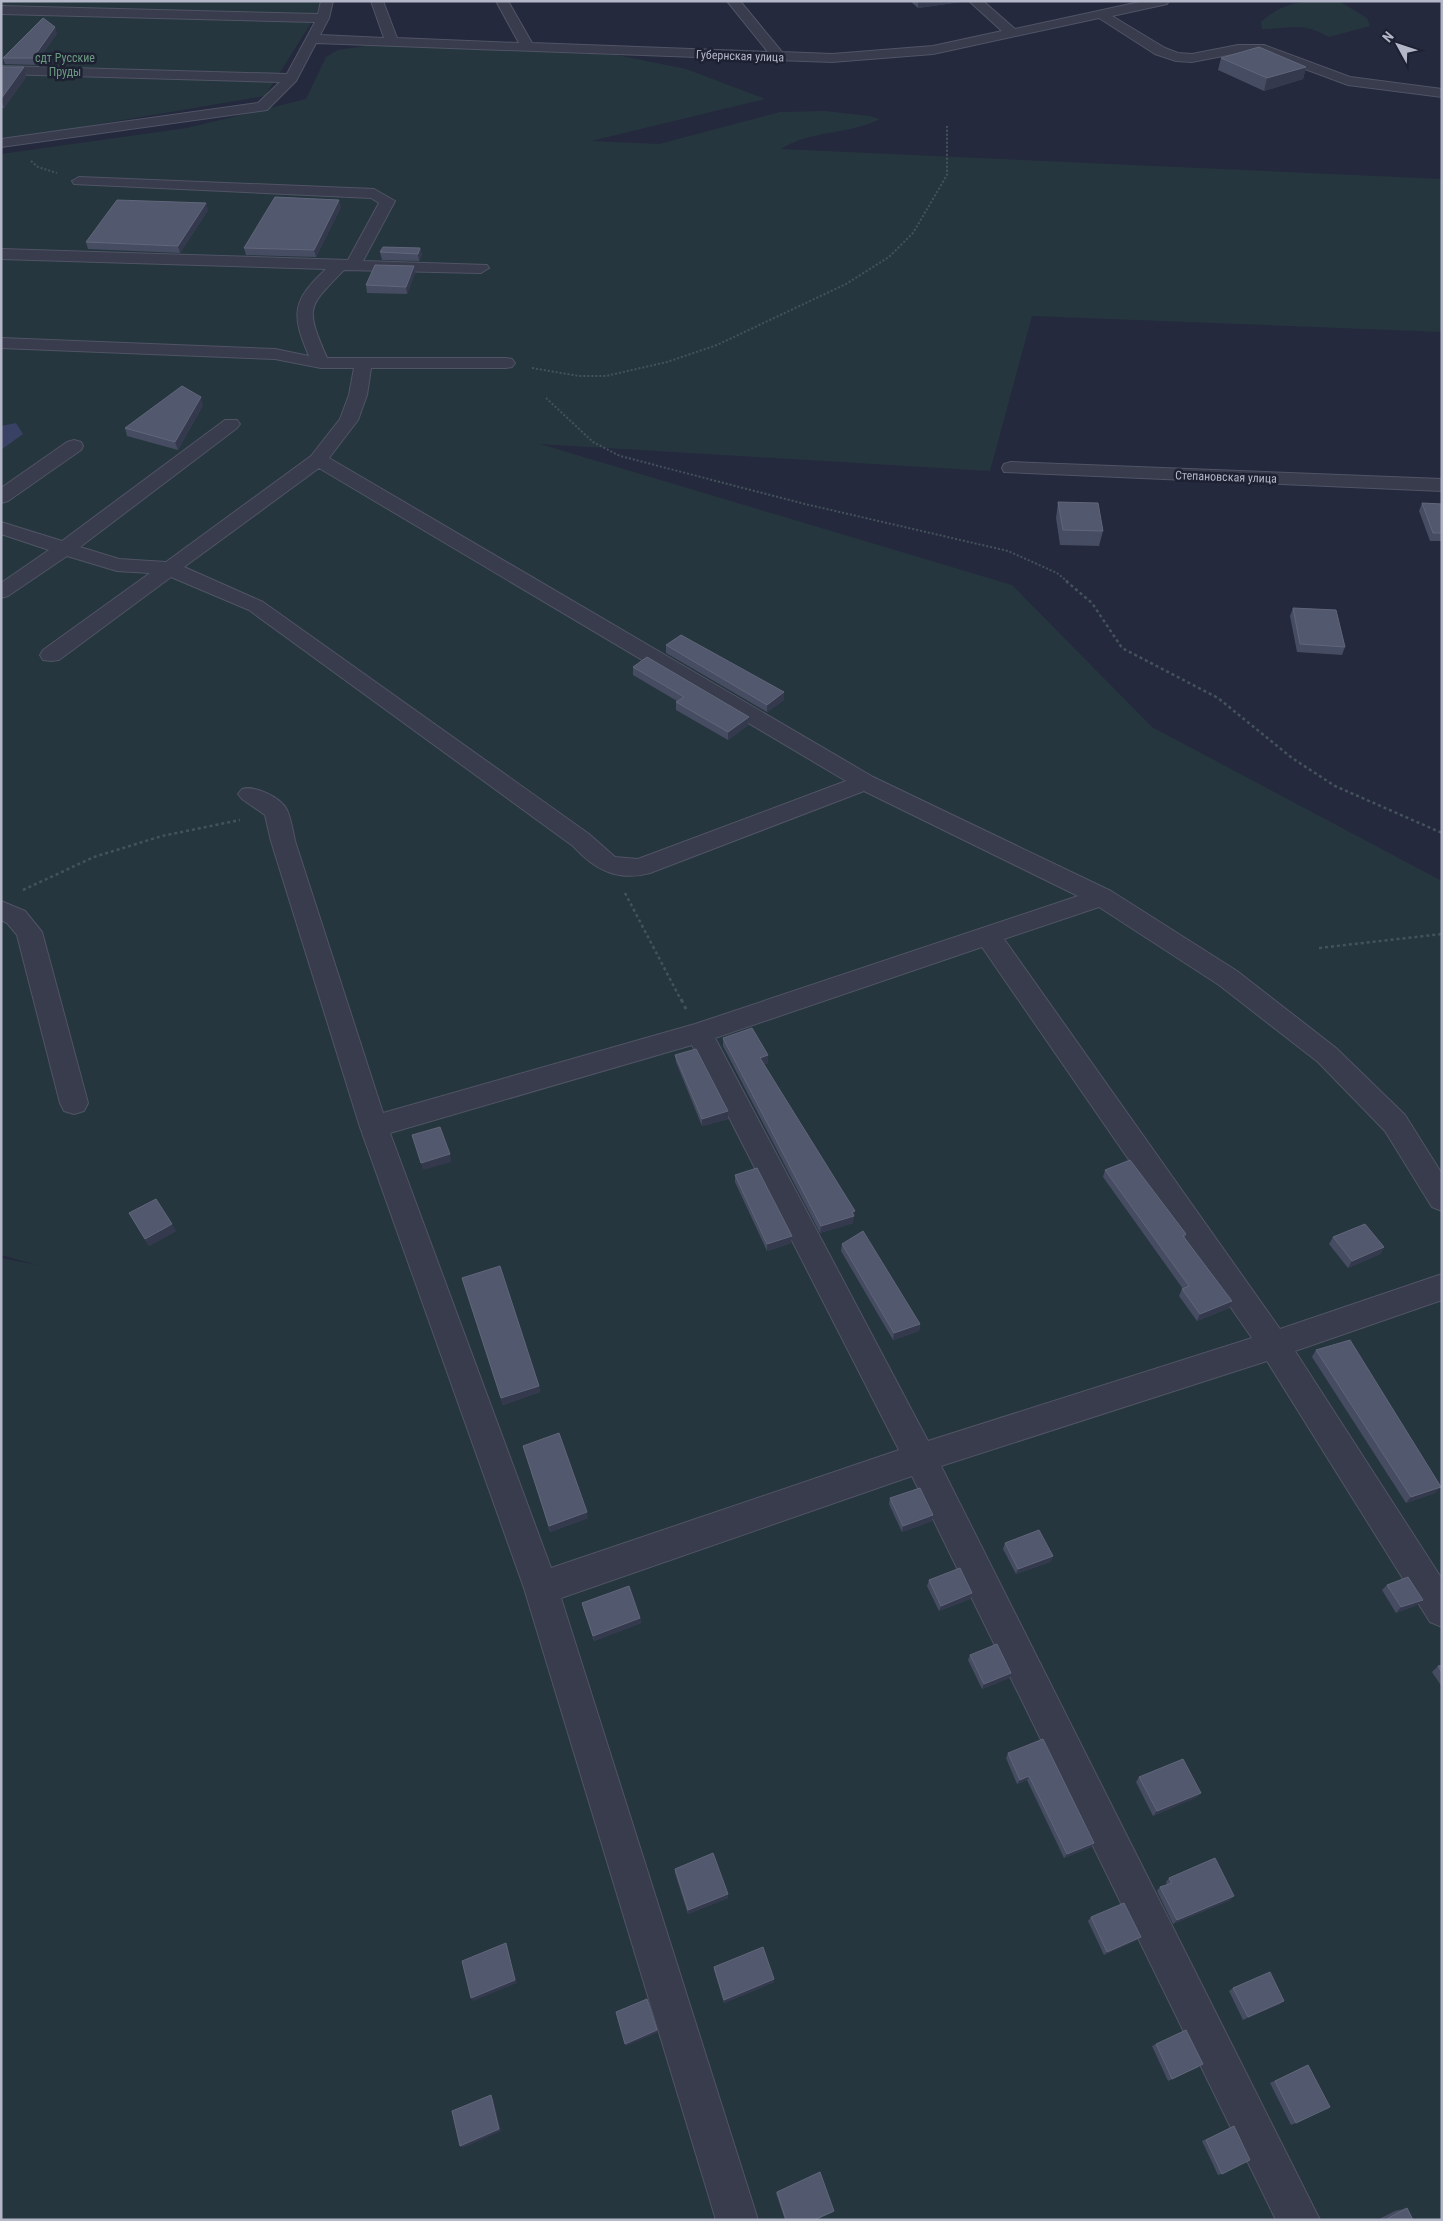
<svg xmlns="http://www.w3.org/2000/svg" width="1443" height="2221" viewBox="0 0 1443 2221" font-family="'Roboto Condensed',sans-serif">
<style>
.green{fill:#26363e}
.water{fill:#394164}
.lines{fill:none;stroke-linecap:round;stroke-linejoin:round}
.minor-casing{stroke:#505465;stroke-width:2}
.path-far2{stroke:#44535b;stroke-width:2;stroke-dasharray:2 2;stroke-linecap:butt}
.path-far1{stroke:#44535b;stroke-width:2.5;stroke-dasharray:3 3;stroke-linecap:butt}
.path{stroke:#44535b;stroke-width:3;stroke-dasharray:4 4;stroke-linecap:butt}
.minor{fill:#383c4d;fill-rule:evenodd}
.wall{fill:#464c62}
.shaded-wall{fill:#34394e}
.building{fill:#52586d;stroke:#61667b}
.labels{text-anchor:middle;stroke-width:5;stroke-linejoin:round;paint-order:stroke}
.far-street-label{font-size:12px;fill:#b4b7c8;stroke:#1d2132}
.far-park-label{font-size:12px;fill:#6b9980;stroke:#1d2132}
</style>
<rect width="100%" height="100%" fill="#24293d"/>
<path class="green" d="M1 1H320L316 15 265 96 17 138 1 137Z
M1339 1 1367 18 1370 26 1329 37C1300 21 1293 29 1262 29L1261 22C1285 0 1306 1 1339 1Z
M366 46H428L617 55 686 69 765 99 591 141 659 144 780 112 825 111 869 116 880 119C849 135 810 130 781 149L1442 179V332L1032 316 990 471 540 444 1012 585 1152 727 1442 881V2220H1V1258L37 1265 1 1255V154L187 128 306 99 326 57 338 50Z"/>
<path class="water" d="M16 423 23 434 1 450V426Z"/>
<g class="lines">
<g class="minor-casing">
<path id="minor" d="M321 1H333L329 18 320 35 384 38 371 1H383L397 38 519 43 496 1H508L532 43 768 52 727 1H740L782 52 832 54 933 46 1002 31 969 1H983L1015 29 1144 1H1169L1167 4 1112 16 1165 48 1178 53 1192 54 1238 45H1264L1350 77 1442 89V97L1348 85 1262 53H1238L1192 62 1176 61 1155 54 1099 18 933 54 832 62 316 43 296 81 267 110 1 147V139L258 103 280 82 1 74V66L287 74 315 22 1 14V6L318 14Z
M79 177 374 189 395 201 363 261 487 265 489 268 481 273 344 270C307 308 305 307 327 358H506L512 359 515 363 512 367 506 368H371L367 395 358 420 329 458 873 777 1111 891 1237 971 1336 1048 1405 1115 1442 1174V1211L1432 1207 1385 1131 1318 1062 1219 985 1099 907 1004 939 1280 1329 1442 1274V1300L1295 1351 1442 1579V1627L1430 1622 1267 1361 941 1466 1320 2220H1276L912 1476 561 1598 758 2220H716L524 1588 360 1127 271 841 265 815 242 799 238 794 242 789C254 785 281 797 287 810 291 819 293 831 295 841L383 1113 695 1024 1078 896 864 791 650 873C617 882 594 869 573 846L249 610 171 577 59 660 51 661 43 660 40 655 43 650 150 573 117 571 67 556 8 596 1 598V583L49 550 1 534V522L62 541 225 420H237L240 424 237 428 80 547 119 559 166 562 311 456 340 419 349 395 354 368H321L275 359 1 348V338L275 349 309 356C291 314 292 301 326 269L1 259V249L348 260 379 203 371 198 74 184 72 181ZM319 468 846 781 638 859 615 857 589 834 263 602 184 567ZM982 947 1252 1338 928 1441 715 1038ZM692 1045 899 1450 551 1568 390 1133Z
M74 440 81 442 83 446 81 450 8 501 1 503V488L67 442Z
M1011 462 1442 479V491L1004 472 1002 468 1004 464Z
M1 901 25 911 42 932 88 1103 84 1111 74 1114 64 1111 60 1103 17 935 7 923 1 920Z"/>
</g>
<path class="path-far2" d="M31 161 38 167 57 173
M532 368 579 376H606L667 362 717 345 846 284 889 257 913 233 947 175V126
M546 398 593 442 620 456 805 504 1008 551 1057 573 1068 582"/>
<path class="path-far1" d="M1066 581 1092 603 1122 648 1218 698 1292 758 1335 786 1442 833
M23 890 94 857 162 836 240 820
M625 893 681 1000
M1319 948 1442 934"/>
<path class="path" d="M681 999 686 1009"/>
<use href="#minor" class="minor"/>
</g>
<path class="wall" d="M910 1H968L918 8Z
M57 33 35 65 5 64 3 58Z
M1221 58 1306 67 1303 79 1264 91 1218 70Z
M1 67 26 77 4 108H1Z
M341 207 316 257 246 255 244 248Z
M208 210 180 253 88 249 86 242Z
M420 248 422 255 419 261 382 260 380 252Z
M414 266 415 273 407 294 367 293 366 285Z
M203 405 178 450 127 436 125 428Z
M1058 502 1103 531 1099 546 1060 545 1056 518Z
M1422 503 1442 504V541H1430L1419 511Z
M1293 608 1345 647 1342 655 1297 652 1290 616Z
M666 645 784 700 767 712 666 653Z
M633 667 748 725 728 740 676 710V702L677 701 633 675Z
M723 1038 768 1055V1063L764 1064 854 1218H853V1223L820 1233 723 1046Z
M675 1055 728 1111V1119L702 1126 676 1062Z
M1105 1170 1186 1234 1185 1238 1232 1301 1229 1308 1197 1321 1179 1296 1182 1289H1183L1103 1177Z
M735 1175 792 1236 791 1243 767 1251 735 1182Z
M129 1213 176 1231 149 1246Z
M1333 1237 1384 1247 1380 1254 1348 1268 1329 1244Z
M842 1244 920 1324 919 1331 893 1340 841 1251Z
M462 1278 539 1386 540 1392 503 1405Z
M1316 1350 1435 1493 1406 1503 1312 1357Z
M523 1446 588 1518 550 1532Z
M890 1498 932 1521 902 1532 889 1504Z
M1005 1543 1053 1556 1050 1562 1016 1574 1003 1549Z
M929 1580 970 1599 939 1611 927 1586Z
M1387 1585 1417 1605 1396 1613 1382 1590Z
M582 1603 640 1618 641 1623 594 1641 583 1608Z
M970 1655 1011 1673 1009 1678 982 1689 968 1660Z
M1442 1665V1687L1432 1672 1438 1666Z
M1008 1753 1094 1843 1091 1847 1064 1858 1027 1780 1017 1784 1006 1758Z
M1139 1777 1197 1797 1153 1816 1136 1782Z
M675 1869 728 1898 688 1914 675 1873Z
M1169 1878 1230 1900 1173 1924 1157 1891 1160 1887 1167 1885 1166 1882Z
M1091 1917 1141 1937 1137 1940 1104 1955 1088 1921Z
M714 1967 774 1979V1982L724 2003 714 1970Z
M1233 1988 1280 2004 1243 2020 1229 1991Z
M1156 2044 1199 2067 1168 2081 1152 2046Z
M1308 2065 1296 2123 1291 2125 1270 2083Z
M1234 2126 1222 2174 1218 2175 1202 2141Z
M777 2192 833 2212 815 2220H785L776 2193Z
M1407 2208 1413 2220H1377L1395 2211Z"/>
<path class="shaded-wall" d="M918 1H968L918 8Z
M55 27 57 33 35 65 33 58Z
M24 67 26 77 4 108 1 99Z
M1306 67 1303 79 1264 91 1267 78Z
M339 200 341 207 316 257 314 250Z
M206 203 208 210 180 253 178 246Z
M420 248 422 255 419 261 418 254Z
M414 266 415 273 407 294 406 287Z
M201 397 203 405 178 450 175 442Z
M784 692V700L767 712V705Z
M749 717 748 725 728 740V732Z
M768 1055V1063L760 1065V1058Z
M728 1111V1119L702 1126V1119Z
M450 1154 451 1162 423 1170 421 1163Z
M855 1211 853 1223 820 1233 821 1226Z
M172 1224 176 1231 149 1246 145 1239Z
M792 1236 791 1243 767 1251V1244Z
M1384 1247 1380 1254 1348 1268 1352 1261Z
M1232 1301 1229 1308 1197 1321 1200 1314Z
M920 1324 919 1331 893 1340 894 1333Z
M539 1386 540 1392 503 1405 501 1398Z
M1441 1487 1435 1493 1406 1503 1411 1497Z
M587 1512 588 1518 550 1532 549 1526Z
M933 1515 932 1521 902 1532 903 1526Z
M1053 1556 1050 1562 1016 1574 1018 1569Z
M972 1593 970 1599 939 1611 941 1606Z
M1423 1600 1417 1605 1396 1613 1401 1607Z
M640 1618 641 1623 594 1641 593 1636Z
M1011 1673 1009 1678 982 1689 984 1684Z
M1029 1776 1027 1780 1017 1784 1020 1780Z
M1201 1793 1197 1797 1153 1816 1157 1811Z
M1094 1843 1091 1847 1064 1858 1067 1854Z
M728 1894V1898L688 1914V1910Z
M1234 1896 1230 1900 1173 1924 1177 1920Z
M1141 1937 1137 1940 1104 1955 1107 1952Z
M506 1943 507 1947 517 1983 473 2001 471 1998Z
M774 1979V1982L724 2003V2000Z
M1284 2001 1280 2004 1243 2020 1248 2017Z
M657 2030V2033L626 2046 625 2044Z
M491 2095 493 2098 501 2131 463 2148 460 2146Z"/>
<path class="building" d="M43 18 55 27 33 58H3Z
M1259 47 1306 67 1267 78 1221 58Z
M1 67H24L1 99Z
M275 197 339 200 314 250 244 248Z
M117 200 206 203 178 246 86 242Z
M383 247 420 248 418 254 380 252Z
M375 265 414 266 406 287 366 285Z
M182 386 201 397 175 442 125 428Z
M1058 502 1098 503 1103 531 1063 530Z
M1422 503 1442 504V533H1433Z
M1293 608 1336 610 1345 647 1300 644Z
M681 635 784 692 767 705 666 645Z
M647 657 749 717 728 732 676 702 684 697 633 667Z
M752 1028 768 1055 760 1058 855 1211 852 1212 854 1216 821 1226 723 1038Z
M696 1049 728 1111 702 1119 675 1055Z
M440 1127 450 1154 421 1163 412 1135Z
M1130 1160 1186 1234 1183 1236 1232 1301 1200 1314 1182 1289 1189 1286 1105 1170Z
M757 1168 792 1236 767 1244 735 1175Z
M156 1199 172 1224 145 1239 129 1213Z
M1365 1224 1384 1247 1352 1261 1333 1237Z
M863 1231 920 1324 894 1333 842 1244Z
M500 1266 539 1386 501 1398 462 1278Z
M1350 1340 1441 1487 1411 1497 1316 1350Z
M559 1433 587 1512 549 1526 523 1446Z
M920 1488 933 1515 903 1526 890 1498Z
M1039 1530 1053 1556 1018 1569 1005 1543Z
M960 1568 972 1593 941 1606 929 1580Z
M1408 1577 1423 1600 1401 1607 1387 1585Z
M629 1586 640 1618 593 1636 582 1603Z
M997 1644 1011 1673 984 1684 970 1655Z
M1442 1665V1673L1438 1666Z
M1043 1739 1094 1843 1067 1854 1029 1776 1020 1780 1008 1753Z
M1183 1759 1201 1793 1157 1811 1139 1777Z
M713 1853 728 1894 688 1910 675 1869Z
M1215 1858 1234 1896 1177 1920 1160 1887 1172 1883 1169 1878Z
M1124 1903 1141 1937 1107 1952 1091 1917Z
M506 1943 515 1980 471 1998 462 1961Z
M763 1947 774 1979 724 2000 714 1967Z
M1270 1972 1284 2001 1248 2017 1233 1988Z
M647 1999 657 2030 625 2044 616 2012Z
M1186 2030 1203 2064 1172 2079 1156 2044Z
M1308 2065 1330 2107 1296 2123 1275 2081Z
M491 2095 499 2129 460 2146 452 2111Z
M1234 2126 1250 2160 1222 2174 1206 2140Z
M820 2172 834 2211 814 2220H786L777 2192Z
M1407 2208 1413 2220H1385Z"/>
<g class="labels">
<g class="far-street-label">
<text transform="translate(740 56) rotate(2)" y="4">Губернская улица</text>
<text transform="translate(1226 477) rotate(2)" y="4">Степановская улица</text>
</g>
<g class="far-park-label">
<text x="65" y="62">сдт Русские<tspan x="65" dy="14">Пруды</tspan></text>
</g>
</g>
<rect width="1443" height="2221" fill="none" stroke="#b4b7c8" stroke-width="5"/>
<g transform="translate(1398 45) rotate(310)" stroke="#1d2132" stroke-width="4" paint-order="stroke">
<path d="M0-4L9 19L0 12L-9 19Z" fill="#b4b7c8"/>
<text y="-8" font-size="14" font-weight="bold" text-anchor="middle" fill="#b4b7c8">N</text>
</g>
</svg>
